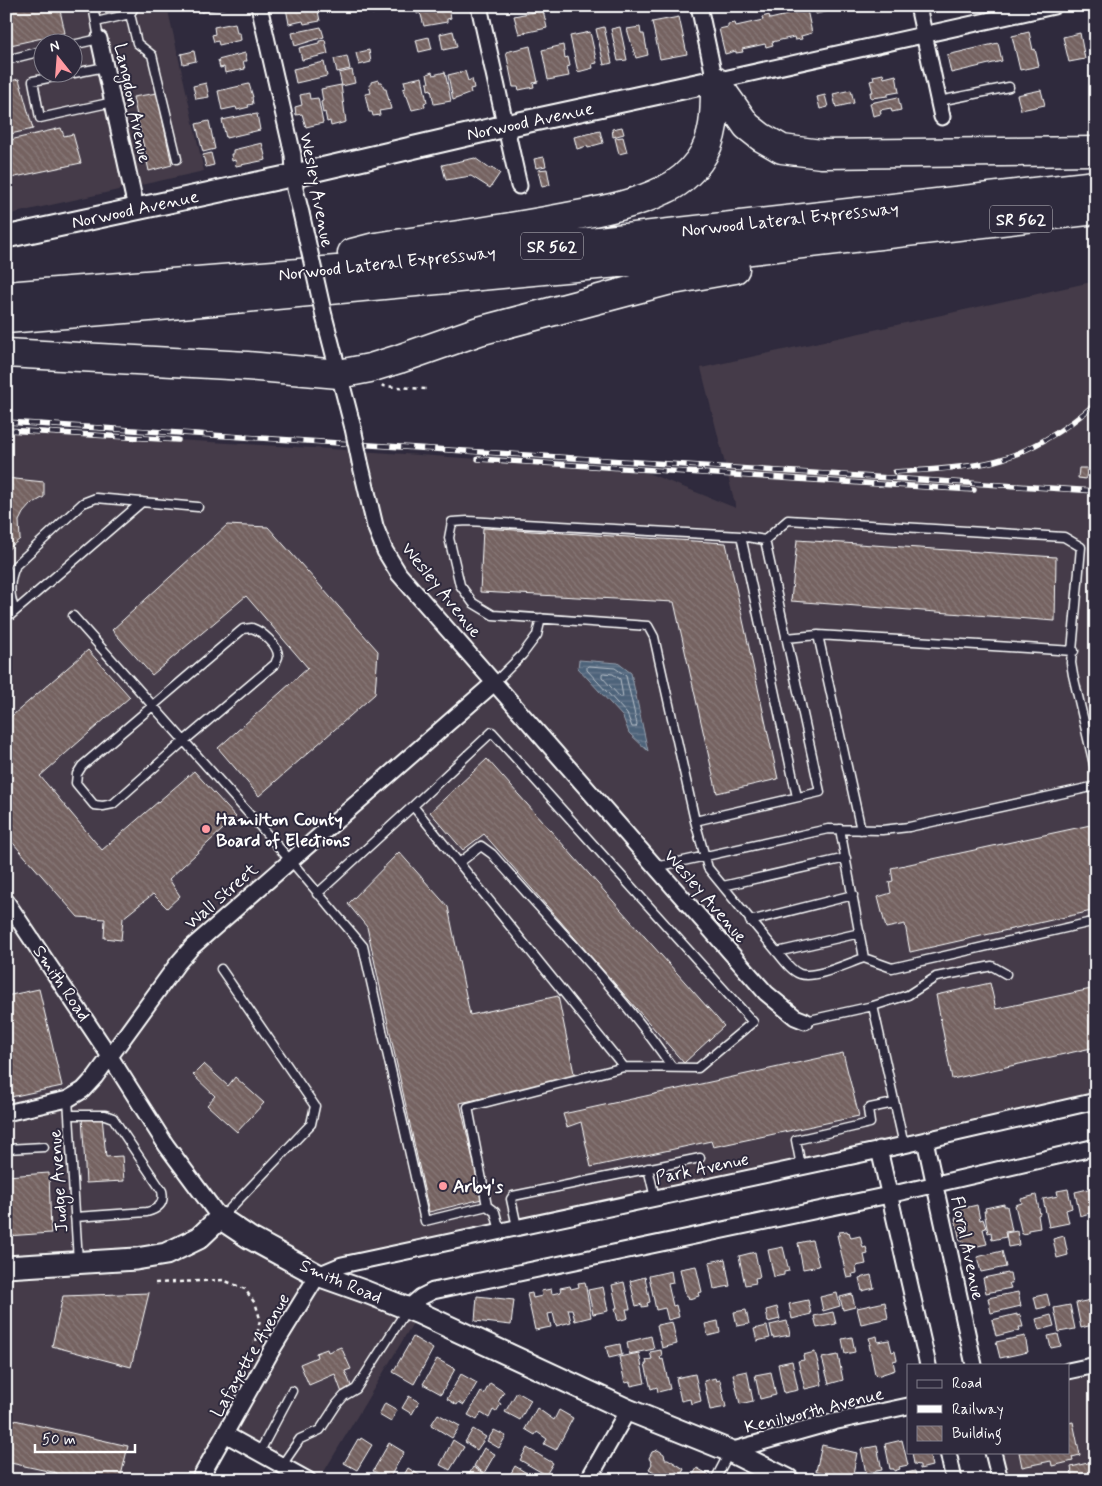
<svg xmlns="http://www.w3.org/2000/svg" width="1102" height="1486" viewBox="0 0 1102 1486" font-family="Mynerve,sans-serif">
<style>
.built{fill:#443b48;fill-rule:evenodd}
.water{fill:url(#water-rules);stroke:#95a1af}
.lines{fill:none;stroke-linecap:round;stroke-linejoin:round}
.shore{stroke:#b8c1ca;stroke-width:1}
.building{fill:url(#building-back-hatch);stroke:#fff}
.lane-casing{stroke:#fff;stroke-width:11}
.street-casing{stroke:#fff;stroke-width:19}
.secondary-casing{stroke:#fff;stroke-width:25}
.highway-casing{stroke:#fff;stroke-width:31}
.path{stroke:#fff;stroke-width:2.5;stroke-dasharray:4 4;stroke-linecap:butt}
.lane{stroke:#2f2a3d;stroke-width:8}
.street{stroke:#2f2a3d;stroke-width:15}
.secondary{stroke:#2f2a3d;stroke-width:21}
.highway{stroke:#2f2a3d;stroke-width:28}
.rail-casing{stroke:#fff;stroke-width:5.5}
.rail{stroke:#2f2a3d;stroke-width:4;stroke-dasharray:11;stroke-linecap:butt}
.street-bridge-casing{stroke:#fff;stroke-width:19;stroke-linecap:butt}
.street-bridge{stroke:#2f2a3d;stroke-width:15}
.poi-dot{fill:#ff9aa2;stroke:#2f2a3d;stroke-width:2}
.labels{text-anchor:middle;stroke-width:4;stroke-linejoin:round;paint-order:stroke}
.shield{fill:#2f2a3d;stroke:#c1bfc5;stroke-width:1}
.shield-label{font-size:16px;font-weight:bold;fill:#fff}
.street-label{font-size:18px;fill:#fff;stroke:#2f2a3d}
.poi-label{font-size:18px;font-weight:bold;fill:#fff;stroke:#2f2a3d;text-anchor:start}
</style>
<defs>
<pattern id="water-rules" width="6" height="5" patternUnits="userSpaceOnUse" patternTransform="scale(1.25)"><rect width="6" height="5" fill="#4e637a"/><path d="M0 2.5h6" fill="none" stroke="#697a8e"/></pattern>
<pattern id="building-back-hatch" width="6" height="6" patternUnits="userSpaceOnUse" patternTransform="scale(1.25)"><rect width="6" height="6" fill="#746261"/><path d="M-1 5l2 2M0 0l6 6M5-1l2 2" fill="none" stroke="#897a79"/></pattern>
</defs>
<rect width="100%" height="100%" fill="#2f2a3d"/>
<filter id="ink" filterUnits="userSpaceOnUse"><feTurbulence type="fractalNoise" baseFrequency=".02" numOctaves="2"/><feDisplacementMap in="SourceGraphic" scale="10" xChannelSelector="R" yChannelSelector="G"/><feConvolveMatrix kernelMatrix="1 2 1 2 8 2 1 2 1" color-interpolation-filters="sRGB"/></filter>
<g filter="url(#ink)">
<path class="built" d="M6 6H167L204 171 6 215ZM42 42H72V72H42Z
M1096 281V1101L319 1275 419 1313 319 1480H308L225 1434 199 1480H6V430L330 449 640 470 736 508 701 368Z
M1088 1366 1096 1403V1480H1000L993 1452H1068V1371Z"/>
<path class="water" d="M579 660 618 663 631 673 648 751 629 733 623 717 578 668Z"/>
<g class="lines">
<path class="shore" d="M589 666 615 668 626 676 637 724 636 727H632L627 714 587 670V667Z
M604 673 613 674 620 679 623 697H620L602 677V674Z"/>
</g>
<path class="building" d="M6 6H59L65 33 6 46Z
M200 6H229L230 7 201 12Z
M289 6H317L320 21 304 24 303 21 289 24 286 8H289Z
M371 6H384L385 11 372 14Z
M421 6H448L451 18 447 19V22L424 26 421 15 419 13 417 14 416 7Z
M814 6H829L830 11 816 14Z
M543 10 547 28 519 34 514 16Z
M794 10V13L807 10 812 33 801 36 802 39 795 40 794 37 772 42 773 45 766 47 765 44 742 49 743 52 736 53V51L725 54 719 29 728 27V24L735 23 736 26 763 20 762 17 769 15 770 19 787 15 786 12Z
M679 17 687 54 660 59 652 22Z
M235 23 237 33H240L241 40 219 45 218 41 214 42 212 35 215 34 214 27Z
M321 27 324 37 295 46 292 33Z
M604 27 612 63 604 65 596 29Z
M620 27 627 60 618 61 611 29Z
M640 27 641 34H644L648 55 636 58 627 29Z
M453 31 457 47 443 50 440 34Z
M590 32 597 63 592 64 593 68 578 72 570 36Z
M1029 32 1033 50 1035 49 1039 66 1020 70 1012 36Z
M1080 33 1085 59 1069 62 1063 37Z
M429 37 432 49 419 52 416 40Z
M325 40 328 54 302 60 299 48 319 43V41Z
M998 43 1002 61 951 73 947 55Z
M563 45 565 58 568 57 570 66 567 67 569 76 548 80 542 50Z
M530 46 538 82 533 83 534 87 519 90 518 87H513L506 52Z
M369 50 371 62 359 65 356 53Z
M194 51 196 61 183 64 181 54Z
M245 53 247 61H243L245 69 225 73 224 67 220 68 218 60Z
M347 56 350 69 337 72 334 59Z
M324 62 327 76 296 83 293 69Z
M352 70 355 83 342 86 339 73Z
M465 71 468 81 472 79 474 88 470 89 471 93 453 100 448 75Z
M432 72 433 75 445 72 451 101 434 104 431 89 428 90 427 83H429L427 74Z
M883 74 884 78 896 75 899 92 888 94V96L871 98 870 92H873L870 81 874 80 873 76Z
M422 77 427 102 424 103 425 107 412 110 407 96H405L403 89 406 88 404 81Z
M19 79 33 129 6 135V82Z
M378 80 379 82H382L384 89H386L391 109 379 111 380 115 373 116 372 112H369L365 94 371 93 369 85H371V82Z
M206 83 209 97 196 99 193 86Z
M249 84 253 97H252L253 104 248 105 249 107 237 110 236 107 222 110 218 91Z
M341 85 346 122 331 126 330 121 327 122 325 112 323 113 321 102 323 101 321 89Z
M851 90 854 103 836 107 833 94Z
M1041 90 1045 105 1021 110 1017 95Z
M157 93 172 165 149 171 133 97Z
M309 93 310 99 318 98 323 123 306 127 302 114 296 115 295 107 302 105 300 95Z
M825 95 828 107 820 109 817 97Z
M898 97 901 110 892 112 891 108 880 110 881 114 873 116 870 103Z
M251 114V115L257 114 260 130 226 138 222 120Z
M209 121 215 149 203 152 196 124Z
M622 127 624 134 613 137 612 129Z
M61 128 64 136 73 134 81 163 6 179V141Z
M600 131 603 143 592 146V147L588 148 587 146 577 149 574 137Z
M623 137 627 152 619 154 615 138Z
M262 143 266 160 236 166 235 160 232 161 231 154H233V150Z
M211 153 214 165 206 167 203 155Z
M544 157 546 166 536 168 534 159Z
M475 158 490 169 492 167 500 173 490 188 471 176 446 180 442 165Z
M547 169 550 185 542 187 538 170Z
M1079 468H1087L1086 479 1078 478Z
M6 478 44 482V497L30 505 23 513 19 521 20 539 6 551Z
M227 525 268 527 378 651 375 694 259 796 218 748 308 668 246 596 152 675 112 630Z
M483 528 726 543 778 779 717 793 674 602 480 592Z
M797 540 1056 557 1055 621 791 601Z
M88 650 130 697 40 776 102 850 194 771 236 817 169 879 180 896 167 908 153 894 123 918 121 940 104 938 105 919 78 917 6 835V721Z
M487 759 724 1026 684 1063 484 834 463 850 430 812Z
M1095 824 1096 910 910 952 905 924 886 928 878 897 891 893 889 882 893 881 891 868Z
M399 852 448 907 470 1015 558 996 575 1078 460 1103 482 1199 429 1212 367 927 348 904Z
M990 983 996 1009 1096 988V1047L952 1079 936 995Z
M39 989 62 1086 6 1098V996Z
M843 1053 859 1116 713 1147 711 1141 591 1167 581 1122 567 1127 563 1114Z
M204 1064 228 1086 235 1077 264 1103 237 1132 207 1105 215 1096 193 1075Z
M82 1117H102L106 1157 122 1156 124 1181 86 1183Z
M49 1173 51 1233 6 1236V1176Z
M1092 1188 1096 1211 1080 1216 1075 1192Z
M1068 1189 1072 1208 1066 1210 1069 1223 1049 1227 1043 1199 1058 1196 1057 1191Z
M1036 1195 1040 1214 1038 1215 1040 1228 1028 1230V1233L1022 1234 1015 1205 1022 1203 1021 1199Z
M1004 1204V1206H1007L1012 1231 1005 1232 1006 1237 992 1240 991 1232 988 1233 984 1211H986L985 1208Z
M977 1205 980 1220 983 1219 986 1228 983 1229 987 1244 964 1249 963 1241H960L955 1218H958L956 1210Z
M847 1231 848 1233 849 1232 851 1238 860 1236 863 1248 866 1247 868 1254 864 1255 866 1264 856 1266 857 1273 852 1274 853 1277 847 1278 837 1235H840L839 1232Z
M1017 1231 1019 1245 1008 1247 1006 1233Z
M1064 1236 1068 1255 1057 1258 1053 1239Z
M812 1240 819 1266 803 1269 798 1243Z
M783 1247 789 1271 784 1272V1275L774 1277 768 1250Z
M1002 1251 1006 1267 981 1272 977 1257Z
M755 1252 760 1277 755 1278 756 1283 745 1285 739 1256Z
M725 1259 730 1286 714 1289 709 1262Z
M696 1266 702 1292 698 1293 699 1296 689 1299 688 1296H686L680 1269Z
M671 1271 673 1283 668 1284 673 1306 676 1305 679 1317 668 1320 665 1308 656 1310 649 1276Z
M1008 1273H1010L1012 1283H1009L1011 1288 986 1293 983 1278Z
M871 1275 874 1288 862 1291 859 1278Z
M645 1277 650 1302 647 1303 648 1306 642 1307V1304L636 1306 630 1281Z
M585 1282 591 1317 575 1321 572 1309H568L571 1322 556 1326 553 1313 548 1314 551 1327 535 1330 527 1294 532 1293 533 1298 542 1296 541 1291 551 1289 552 1294 561 1292 560 1288 570 1286 571 1289 579 1287 578 1283Z
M624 1282 630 1309H626L628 1318 618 1321 615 1308H617L612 1285Z
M603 1287 608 1311 593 1314 588 1290Z
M1018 1292 1021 1306 991 1313 988 1298Z
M149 1293 131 1367 52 1346 63 1296Z
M837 1293 840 1306 823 1311 820 1297Z
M852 1294 855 1307 843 1310 840 1297Z
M1047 1294 1050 1306 1037 1309 1034 1297Z
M477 1296 514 1300 511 1325 475 1321Z
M808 1300 811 1314 792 1319 789 1304Z
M1091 1300 1096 1324 1081 1328 1076 1303Z
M885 1302 888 1318 861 1324 857 1308Z
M1070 1305 1075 1329 1059 1332 1054 1308Z
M777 1307 780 1319 768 1322 766 1310Z
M746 1310 749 1324 737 1326 734 1312Z
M833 1312 836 1324 817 1328 814 1316Z
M1017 1314V1316L1020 1315 1023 1327H1019L1020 1330 996 1336 992 1320Z
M1051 1315 1054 1326 1039 1330 1036 1319Z
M718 1321 720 1333 708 1336 705 1324Z
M787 1321 790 1335 773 1338 770 1325Z
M672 1322 677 1344 662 1348 657 1325Z
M767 1326 770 1338 757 1341 754 1329Z
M1058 1334 1061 1346 1051 1348 1048 1336Z
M651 1336 654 1349 629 1354 627 1342Z
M877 1336 878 1342 889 1340 892 1352 895 1351 897 1360 893 1361 895 1370 877 1376 875 1374 869 1344H871L869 1338Z
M1025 1336 1028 1352 1000 1358 996 1342Z
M413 1337 433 1349 414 1384 393 1372Z
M852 1337 855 1352 845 1354 842 1339Z
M620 1344 622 1355 609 1358 606 1347Z
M341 1347 351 1369 345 1371 352 1388 342 1393 335 1374 309 1385 300 1364 317 1357 316 1353 327 1349 328 1352Z
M661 1350 662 1356 660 1357 661 1360 663 1359 670 1389 658 1392 657 1387 651 1389 645 1364H647L646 1360 652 1359 650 1352Z
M815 1352 819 1367 822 1385 805 1389 798 1361 804 1360 803 1355Z
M639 1353 645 1383 631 1386 630 1382 625 1383 619 1357Z
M838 1355 843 1380 829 1384 822 1358Z
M437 1359 455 1369 441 1394 423 1384Z
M792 1361 798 1390 784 1393 778 1364Z
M747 1371 753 1401 740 1404 733 1374Z
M771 1372 776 1395 760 1399 755 1375Z
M461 1374 477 1383 464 1405 459 1402 457 1405 447 1399Z
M695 1374 701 1401 691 1404 690 1399 681 1401 676 1378Z
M715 1378 716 1381 720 1380 726 1407 710 1410 704 1381Z
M490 1383 504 1392 498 1402 501 1404 496 1412 493 1410 489 1418 481 1413 477 1420 468 1415 481 1392 484 1394Z
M517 1392 531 1400 520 1420 505 1412Z
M409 1396 419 1402 412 1414 402 1408Z
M385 1403 397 1410 391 1422 379 1415Z
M537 1408 554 1420 559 1410 573 1418 556 1450 544 1444 547 1439 537 1432 535 1435 525 1429Z
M438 1414 460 1426 452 1438 431 1425Z
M6 1418 128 1446 120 1480H64L56 1478 57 1473 6 1462Z
M1073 1422 1080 1455 1072 1457 1073 1461 1052 1466 1051 1461 1022 1467 1019 1452H1068V1423Z
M473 1429 486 1437 477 1450 465 1442Z
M494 1430 506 1436 499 1448 487 1441Z
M361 1438 372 1445 357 1470 344 1463 358 1439 360 1440Z
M453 1440 464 1447 450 1470 440 1465Z
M902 1440 908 1465 899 1467 900 1469 894 1471V1469H890L885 1444Z
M389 1443 404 1452 390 1477 386 1474 384 1477 373 1471Z
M822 1445 857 1453 852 1479 816 1471Z
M877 1446 882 1470 866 1473 861 1449Z
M484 1448 495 1454 484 1473 474 1466Z
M527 1448 553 1463 546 1475 520 1460Z
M658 1450 664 1454 665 1459H668L684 1469 681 1475 676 1472 672 1480H667L649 1469 652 1464 649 1458 652 1452Z
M912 1452H929L932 1466 920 1469V1465L914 1464Z
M1096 1461V1480H1073L1071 1467Z
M515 1466 535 1478 536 1476 543 1480H507Z
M473 1467 483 1473 479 1480H466Z
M408 1468 421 1476 418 1480H401Z
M697 1468 709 1475 707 1478 710 1480H690Z
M915 1471 917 1480H908L906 1473Z
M643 1473 655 1480H639Z
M234 1474 240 1477 242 1474 249 1479 230 1480Z"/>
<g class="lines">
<g class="lane-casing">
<path id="lane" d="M135 6 130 14 137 43 152 55 177 159
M96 22 130 14
M72 45 99 39 93 6
M6 60 42 51
M105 67 33 81 40 118 113 102
M939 101 1009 87
M741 536 797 797
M6 607 15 611C9 596 8 581 16 565L83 503 96 498 198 507
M73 616 290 860 363 946 425 1221 487 1206 495 1212 500 1231
M6 619 142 502
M252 628C261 631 279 645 278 657 277 659 276 662 275 664L184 741 113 804 103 806 94 805 76 783 77 774 82 766 243 629Z
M818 635 861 830
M786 638 818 635 1074 651
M494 683 522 655 537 635 541 618
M413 806 492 732 753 1022 698 1068 624 1067
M695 821 654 637 648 626 493 615 473 603 460 585 449 538 452 522 468 521 741 536 765 540
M840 829 864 958 892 968 1096 921
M459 863 481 846 492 854C553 924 620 991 672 1067
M656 867 828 829 882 830 909 827 1096 786
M723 886 846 858
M317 894 413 806 624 1067 468 1107 487 1206
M750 921 853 895
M777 952 860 933
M864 958C848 963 816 979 800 974 791 971 783 959 777 952L708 868 695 821 820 792 765 540 788 520 1064 537 1081 547 1071 663 1073 675 1096 773
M221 969 315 1106 311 1124 222 1217
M873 1006 904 1145
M805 1021 873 1006 908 995 936 977 992 966 1006 974
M68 1099 78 1261
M69 1115H105L113 1118 162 1191C165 1204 158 1209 147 1212L75 1217
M6 1149 44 1147
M801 1166 796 1140 870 1123 868 1110 870 1108 894 1103
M648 1168 655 1198
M517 1227 511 1199 513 1196 700 1158
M259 1453 292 1391
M282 1465 300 1439 320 1430 337 1404 344 1396 356 1389 406 1311
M6 1478 10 1480
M715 1480 729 1453"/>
</g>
<g class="street-casing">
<path id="street" d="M259 6 293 155 295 189 301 213
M479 6 519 186
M699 6 715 81 1054 6
M918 6 942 117
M99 39 136 208
M324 316 353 428
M360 462 375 526 385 551 399 574 766 993 795 1017 805 1021
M6 901 109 1055 166 1145 220 1218
M6 1113 68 1099 83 1090 95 1077 178 963 192 947 494 683
M925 1140 974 1365
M879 1149 928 1365
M407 1309 421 1297 433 1291 889 1195 1096 1147
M1068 1371 1096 1365
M225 1434 308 1480
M730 1451 833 1422 908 1406
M948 1452 954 1480
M993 1452 1000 1480
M199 1480 273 1348 318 1275 342 1265 904 1145 1096 1101
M588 1480 628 1410"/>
</g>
<g class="secondary-casing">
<path id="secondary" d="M6 237 295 175 506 126 715 81
M6 1267 136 1259 166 1254 199 1238 220 1218 250 1238 318 1275 366 1292 419 1313 628 1410 730 1451 788 1480"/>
</g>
<g class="highway-casing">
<path id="highway" d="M715 81 747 126 761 137 782 149 821 154 1096 151
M352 253 375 247C437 238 500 230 562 218 597 211 632 206 664 190 678 184 690 173 699 161 716 138 715 108 715 81
M6 296 349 269 1096 185
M6 319 149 307 725 253 1096 210
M6 353 247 366 339 374 370 368 399 359 479 331 667 281 735 269"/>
</g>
<path class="path" d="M382 385 383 386 426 389
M155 1283 223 1280 245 1289 256 1305 260 1319 256 1342H253"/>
<use href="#lane" class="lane"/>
<use href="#street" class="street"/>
<use href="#secondary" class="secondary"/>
<use href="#highway" class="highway"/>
<g class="rail-casing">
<path id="rail" d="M6 422 1096 491
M6 430 178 440
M478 459 974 490
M895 472C926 470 956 469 986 463 1024 456 1067 429 1096 403"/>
</g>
<use href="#rail" class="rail"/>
<g class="street-bridge-casing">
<path id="street-bridge" d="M301 213 324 316
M353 428 360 462"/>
</g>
<use href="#street-bridge" class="street-bridge"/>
</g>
</g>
<g class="poi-dot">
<circle cx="206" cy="829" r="5"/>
<circle cx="443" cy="1186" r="5"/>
</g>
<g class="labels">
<g class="shield">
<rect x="990" y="205.5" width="62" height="27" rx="4"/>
<rect x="521" y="232.5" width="62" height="27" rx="4"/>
</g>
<g class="shield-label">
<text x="1021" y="225">SR 562</text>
<text x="552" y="252">SR 562</text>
</g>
<g class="street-label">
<text transform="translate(133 103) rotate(78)" y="6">Langdon Avenue</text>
<text transform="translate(530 121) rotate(-12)" y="6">Norwood Avenue</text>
<text transform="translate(317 190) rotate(79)" y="6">Wesley Avenue</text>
<text transform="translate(135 209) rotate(-12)" y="6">Norwood Avenue</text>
<text transform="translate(790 219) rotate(-6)" y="6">Norwood Lateral Expressway</text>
<text transform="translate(387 263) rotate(-6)" y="6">Norwood Lateral Expressway</text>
<text transform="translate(442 590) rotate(51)" y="6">Wesley Avenue</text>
<text transform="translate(221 896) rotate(-41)" y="6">Wall Street</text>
<text transform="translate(706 896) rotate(49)" y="6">Wesley Avenue</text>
<text transform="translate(62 983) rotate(56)" y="6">Smith Road</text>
<text transform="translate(702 1168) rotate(-12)" y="6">Park Avenue</text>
<text transform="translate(58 1181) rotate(-94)" y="6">Judge Avenue</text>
<text transform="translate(968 1248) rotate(78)" y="6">Floral Avenue</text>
<text transform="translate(341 1281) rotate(23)" y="6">Smith Road</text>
<text transform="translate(250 1355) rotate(-60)" y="6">Lafayette Avenue</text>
<text transform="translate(814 1410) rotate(-14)" y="6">Kenilworth Avenue</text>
</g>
<g class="poi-label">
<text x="216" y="825">Hamilton County<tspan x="216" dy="21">Board of Elections</tspan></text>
<text x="453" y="1192">Arby's</text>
</g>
</g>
<rect width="1102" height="1486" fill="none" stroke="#2f2a3d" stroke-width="25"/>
<rect x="12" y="12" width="1077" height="1461" fill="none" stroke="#fff" stroke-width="2" filter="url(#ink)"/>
<rect x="907" y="1364" width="162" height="90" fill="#2f2a3d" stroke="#827f8b"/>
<rect x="917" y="1380" width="25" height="8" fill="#2f2a3d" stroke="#827f8b"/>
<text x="952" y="1388" font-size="15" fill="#ffffff">Road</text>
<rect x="917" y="1405" width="25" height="8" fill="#ffffff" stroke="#827f8b"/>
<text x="952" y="1414" font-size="15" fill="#ffffff">Railway</text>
<rect x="917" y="1426" width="25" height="15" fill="url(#building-back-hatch)" stroke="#827f8b"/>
<text x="952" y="1438" font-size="15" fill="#ffffff">Building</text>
<g transform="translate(58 58) rotate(343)"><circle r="24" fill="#2f2a3d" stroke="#827f8b"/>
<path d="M0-4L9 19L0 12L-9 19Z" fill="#ff9aa2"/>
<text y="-8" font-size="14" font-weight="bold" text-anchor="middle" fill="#ffffff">N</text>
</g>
<path d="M35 1444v8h100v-8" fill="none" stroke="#ffffff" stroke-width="2.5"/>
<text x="42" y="1444" font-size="15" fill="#ffffff" stroke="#2f2a3d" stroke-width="4" paint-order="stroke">50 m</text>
</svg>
